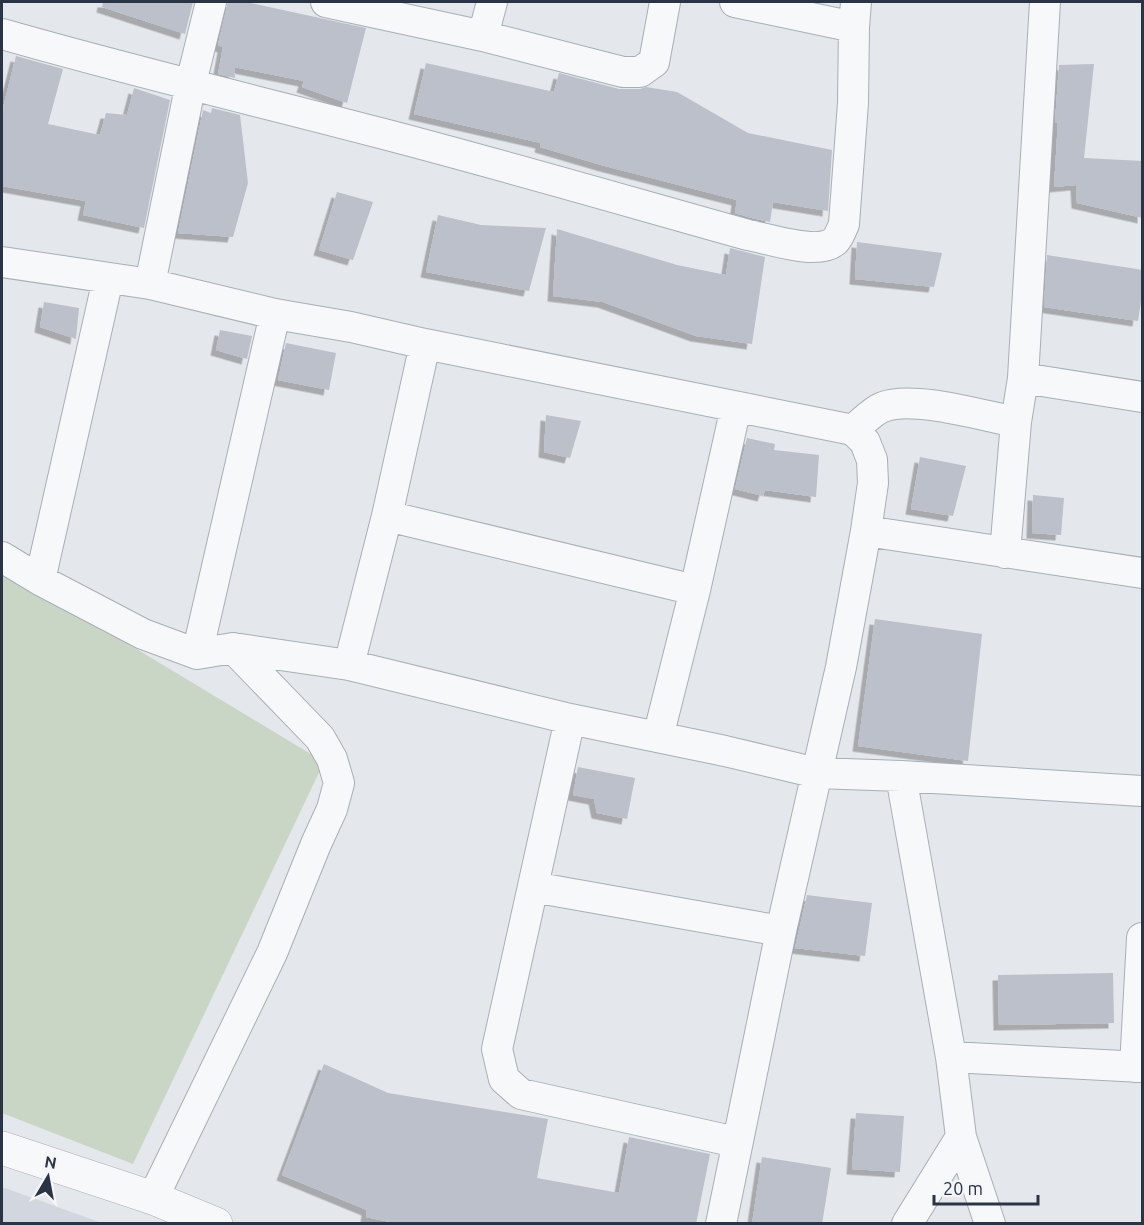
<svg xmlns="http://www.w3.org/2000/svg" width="1144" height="1225" font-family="Ubuntu,sans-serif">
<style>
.built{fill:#d2d6de}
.green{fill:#c9d6c5}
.building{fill:#bbc0ca;filter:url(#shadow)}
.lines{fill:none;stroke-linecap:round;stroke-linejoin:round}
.minor-casing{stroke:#a9aeb7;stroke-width:32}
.tertiary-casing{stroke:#a9aeb7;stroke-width:34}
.minor{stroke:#f7f8fa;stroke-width:30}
.tertiary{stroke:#f7f8fa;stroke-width:33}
</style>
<defs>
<filter id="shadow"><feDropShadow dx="-5.5" dy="5.5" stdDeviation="0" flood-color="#0004"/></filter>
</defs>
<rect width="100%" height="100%" fill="#e4e7ec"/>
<path class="built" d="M 2,1187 L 102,1223 L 2,1223 Z"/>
<path class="green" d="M 2,568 L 324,762 L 133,1164 L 2,1113 Z"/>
<path class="building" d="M 103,2 L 193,2 L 185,34 L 102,7 Z
M 228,2 L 246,2 L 366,28 L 347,103 L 302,87 L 304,81 L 234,67 L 235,78 L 218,74 L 223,47 L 218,45 Z
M 16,56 L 63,69 L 48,124 L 100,135 L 106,113 L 127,115 L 134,88 L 170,100 L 144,228 L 83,215 L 86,201 L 2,186 L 2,112 Z
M 426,63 L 554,92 L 559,73 L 619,89 L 640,89 L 646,87 L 677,92 L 748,133 L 832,150 L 828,211 L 773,202 L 770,222 L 752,218 L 735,213 L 737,200 L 605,166 L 540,147 L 541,143 L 414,114 Z
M 1094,64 L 1084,158 L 1143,161 L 1143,218 L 1077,203 L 1076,185 L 1054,187 L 1058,122 L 1055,123 L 1059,65 Z
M 212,108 L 240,115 L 248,183 L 233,237 L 178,233 L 203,110 L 211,113 Z
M 337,192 L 373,202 L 353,260 L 319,250 Z
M 438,215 L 481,225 L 546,228 L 529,291 L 426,272 Z
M 557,229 L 677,265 L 726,275 L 730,248 L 765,257 L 752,344 L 696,336 L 603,302 L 553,296 Z
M 857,242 L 942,253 L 934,287 L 855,279 Z
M 1047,255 L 1143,270 L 1143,289 L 1138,321 L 1044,307 Z
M 44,302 L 79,308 L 76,339 L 40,327 Z
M 220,330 L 252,336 L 247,359 L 216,350 Z
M 286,343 L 336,353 L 329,390 L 278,380 Z
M 546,415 L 581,421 L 570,458 L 544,452 Z
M 747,438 L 775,444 L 774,450 L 819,455 L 816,497 L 765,490 L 763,496 L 735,489 Z
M 920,457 L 966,466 L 953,516 L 911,509 Z
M 1033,495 L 1064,498 L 1061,535 L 1032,533 Z
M 875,619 L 982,634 L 968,761 L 858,746 Z
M 578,767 L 635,778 L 627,819 L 597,813 L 594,799 L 573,795 Z
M 807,895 L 872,903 L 865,956 L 795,948 Z
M 1113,973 L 1114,1023 L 999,1025 L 998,975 Z
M 324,1064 L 388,1093 L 548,1119 L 537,1178 L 619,1193 L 629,1137 L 710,1154 L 696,1224 L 400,1224 L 366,1217 L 367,1210 L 282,1175 Z
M 856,1113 L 904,1116 L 900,1172 L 852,1169 Z
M 762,1157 L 831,1168 L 822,1224 L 752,1224 Z"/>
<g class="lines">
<g class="minor-casing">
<path id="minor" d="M 326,2 L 483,36 L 623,72 L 640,72 L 654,62 L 665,2
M 735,2 L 854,27
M 2,34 C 127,70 254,100 380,133 C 503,165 626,201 748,235 C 770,239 818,256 835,241 C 839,237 842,229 844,224 L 853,103 L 854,27 L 856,2
M 483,36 L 492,2
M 2,262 L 150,284 L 275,314 L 351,327 L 425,344 L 853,430 L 865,442 L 872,460 L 873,483 L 866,531 L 841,667 L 781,931 L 721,1224
M 150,284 L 191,83 L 211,2
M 1023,378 L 1142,397
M 853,430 C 862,423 872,411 883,407 C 913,395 983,416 1016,422
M 387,516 L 695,590
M 866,531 L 1142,573
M 1005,553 L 1016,422 L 1023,378 L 1045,2
M 2,557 L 40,580 L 143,634 L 197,654 L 233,648 L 349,665 L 570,719 L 725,751 L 817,773 L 901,776 L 1142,791
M 40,580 L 108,279
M 197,654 L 275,314
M 349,665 L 387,516 L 425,344
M 570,719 L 497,1049 L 504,1079 L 521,1094 L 736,1142
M 658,737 L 695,590 L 736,407
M 901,776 L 951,1057 L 961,1137 L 990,1224
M 533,887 L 781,931
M 951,1057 L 1142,1067
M 1135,1067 L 1142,938
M 153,1198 L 272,953 L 316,844 L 332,809 L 339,783 L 332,759 L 320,738 L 233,648
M 907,1224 L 961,1137"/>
</g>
<g class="tertiary-casing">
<path id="tertiary" d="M 2,1148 L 153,1198 L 216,1224"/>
</g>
<use href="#minor" class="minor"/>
<use href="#tertiary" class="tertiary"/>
</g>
<rect width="1144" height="1225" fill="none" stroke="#2b3445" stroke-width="6"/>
<g transform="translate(48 1177) rotate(10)" stroke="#f4f6f9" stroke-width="4.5" paint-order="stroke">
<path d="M0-4.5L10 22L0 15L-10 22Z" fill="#2b3445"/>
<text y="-9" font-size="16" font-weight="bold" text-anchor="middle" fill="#2b3445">N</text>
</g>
<path d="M934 1195v9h104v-9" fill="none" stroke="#2b3445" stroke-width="3"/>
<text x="943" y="1195" font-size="18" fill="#2b3445" stroke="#f4f6f9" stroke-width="4.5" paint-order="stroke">20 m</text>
</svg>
